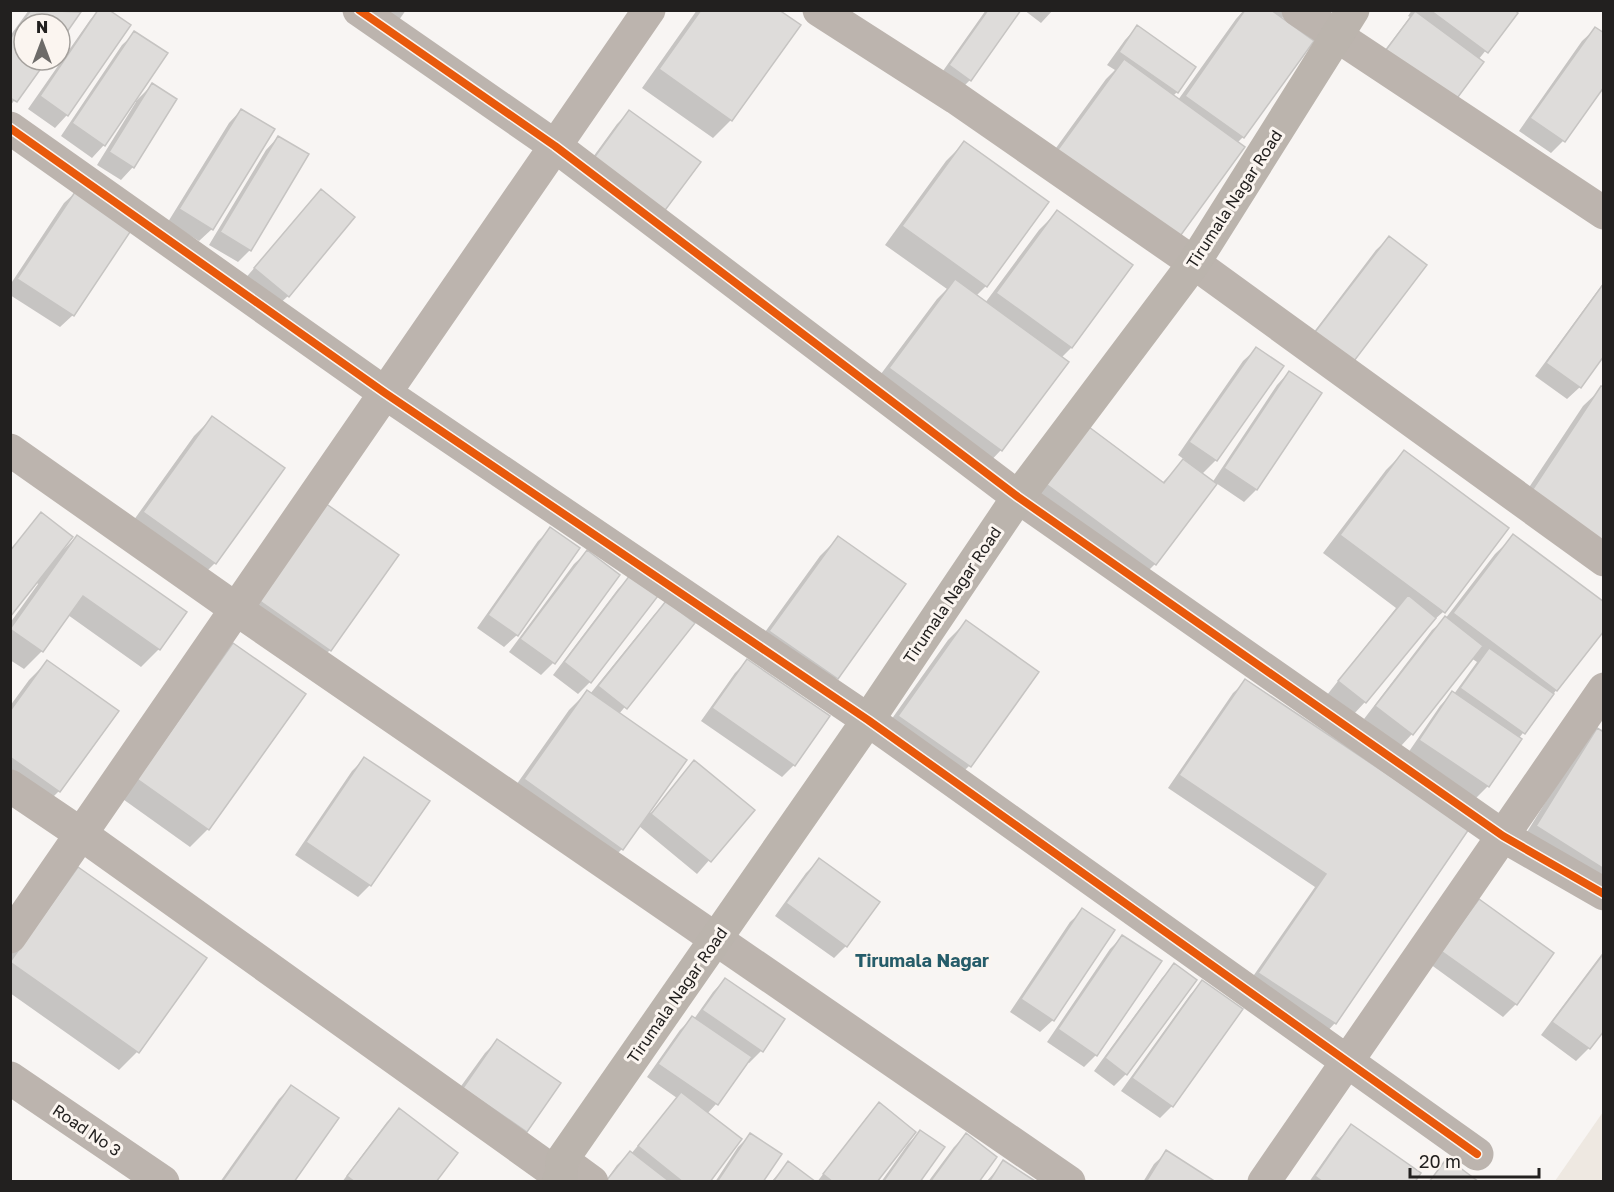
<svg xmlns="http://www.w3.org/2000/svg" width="1614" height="1192" font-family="'Golos Text',sans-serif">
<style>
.built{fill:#eee8e1}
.shadow{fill:#0003}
.building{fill:#dedcda;stroke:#c6c4c2;stroke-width:1.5}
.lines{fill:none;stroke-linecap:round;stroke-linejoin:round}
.street{stroke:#bcb4ae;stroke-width:33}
.secondary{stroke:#bbb4ad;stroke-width:33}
.cycleway-casing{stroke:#fbf5f0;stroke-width:11}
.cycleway{stroke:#e8590c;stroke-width:8}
.labels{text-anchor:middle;stroke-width:6;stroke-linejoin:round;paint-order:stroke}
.street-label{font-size:16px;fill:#22201f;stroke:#fbf5f0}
.neighbourhood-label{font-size:18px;font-weight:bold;fill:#265c69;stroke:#fbf5f0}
</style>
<rect width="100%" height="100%" fill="#f8f5f3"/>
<path class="built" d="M 1603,1112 L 1603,1181 L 1555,1181 Z"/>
<path class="shadow" d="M 29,10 L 77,10 L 79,12 L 60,39 L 60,24 L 24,24 L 24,60 L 45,60 L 10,106 L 10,36 Z
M 99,10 L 67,115 L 55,128 L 28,109 L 90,20 Z
M 365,10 L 406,10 L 399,20 Z
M 697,10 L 777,10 L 731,120 L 713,138 L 642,88 Z
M 986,10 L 1019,10 L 970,80 L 958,92 L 938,78 Z
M 1024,10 L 1053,10 L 1041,23 Z
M 1244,10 L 1327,10 L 1307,34 L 1282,17 L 1281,19 L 1243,137 L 1237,143 L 1040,170 L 1106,79 L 1115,70 L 1107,65 L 1125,40 L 1137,27 L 1177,92 L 1173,96 L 1178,100 L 1236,19 Z
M 1412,10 L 1514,10 L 1516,13 L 1478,60 L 1375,63 L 1410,17 L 1408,16 Z
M 1595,29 L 1604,85 L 1563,141 L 1551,153 L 1519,131 L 1582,41 Z
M 135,33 L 135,100 L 136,101 L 152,85 L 133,167 L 121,180 L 97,165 L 136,102 L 134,101 L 104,145 L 92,158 L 61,136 L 122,45 Z
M 241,110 L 212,229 L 199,241 L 168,222 L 229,123 Z
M 629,112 L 650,224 L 580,175 L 617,124 Z
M 278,137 L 250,250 L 238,262 L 209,245 L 266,150 Z
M 964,143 L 1047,203 L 986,286 L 976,296 L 985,303 L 1039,230 L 1057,212 L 1131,266 L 1071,348 L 1061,358 L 1067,362 L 1001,450 L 983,469 L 872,386 L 937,299 L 947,289 L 885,245 L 946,161 Z
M 77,191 L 73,315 L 60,327 L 10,295 L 10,285 L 64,203 Z
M 321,191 L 288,296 L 275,308 L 243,281 Z
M 1389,238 L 1425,265 L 1301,349 L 1376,250 Z
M 1604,282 L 1604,353 L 1580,387 L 1567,399 L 1535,376 Z
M 1256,349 L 1281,367 L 1216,460 L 1201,475 L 1212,483 L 1277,385 L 1289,372 L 1320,393 L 1256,490 L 1244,502 L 1216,483 L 1155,564 L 1137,582 L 1029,503 L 1071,447 L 1162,483 L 1185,460 L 1178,455 L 1243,361 Z
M 1602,388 L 1604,573 L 1512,513 L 1583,406 Z
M 212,418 L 215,563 L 197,581 L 126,531 L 194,436 Z
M 1404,452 L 1443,612 L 1424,629 L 1365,702 L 1353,715 L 1327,695 L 1396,608 L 1323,553 L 1386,470 Z
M 41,514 L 64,549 L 77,536 L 159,649 L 141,667 L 68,615 L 42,651 L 24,669 L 10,660 L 10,623 L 38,584 L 36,582 L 10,615 L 10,550 Z
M 308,523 L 330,650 L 312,668 L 240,618 Z
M 551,529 L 578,548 L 517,635 L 504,647 L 477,628 L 538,541 Z
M 1514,536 L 1604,629 L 1519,738 L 1520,739 L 1488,786 L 1475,799 L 1408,753 L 1440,706 L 1452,693 L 1454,694 L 1477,662 L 1471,658 L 1412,734 L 1400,747 L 1364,719 L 1432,630 L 1445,619 L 1495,554 Z
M 838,538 L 904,585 L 836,678 L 818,696 L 752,650 L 820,556 Z
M 587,552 L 553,663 L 541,675 L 509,652 L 574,564 Z
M 630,577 L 590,682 L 578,694 L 553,675 L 618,589 Z
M 666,603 L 693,624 L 619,714 L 649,812 L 651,813 L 694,762 L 753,810 L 697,874 L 639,826 L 622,849 L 604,867 L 507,798 L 569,710 L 587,692 L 590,694 L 654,615 Z
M 966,622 L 1037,672 L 969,766 L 951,784 L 881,734 L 948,640 Z
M 234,645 L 208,829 L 190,847 L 120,797 L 215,663 Z
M 747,661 L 794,765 L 782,777 L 701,721 L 735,673 Z
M 47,662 L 59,791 L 41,809 L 10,788 L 10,706 L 29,680 Z
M 1246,681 L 1467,830 L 1335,1023 L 1323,1036 L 1247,985 L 1315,887 L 1168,788 L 1233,693 Z
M 1598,730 L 1604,734 L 1604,876 L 1519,845 L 1579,748 Z
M 364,759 L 370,885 L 358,897 L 295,855 L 352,771 Z
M 819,860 L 846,946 L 834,958 L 775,916 L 806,873 Z
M 60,887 L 137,1052 L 119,1070 L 10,993 L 10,956 Z
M 1083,910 L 1053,1020 L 1040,1032 L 1010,1012 L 1070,922 Z
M 1466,913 L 1552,954 L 1516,1004 L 1503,1017 L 1430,964 Z
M 1122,937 L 1096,1055 L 1084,1067 L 1047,1042 L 1110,949 Z
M 1604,951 L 1604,1028 L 1589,1048 L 1576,1061 L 1541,1035 Z
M 1175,965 L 1126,1074 L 1114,1086 L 1094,1071 L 1162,978 Z
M 725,979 L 783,1020 L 761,1051 L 749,1063 L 747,1062 L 716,1104 L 707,1114 L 708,1182 L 605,1182 L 617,1165 L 630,1153 L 631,1154 L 677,1098 L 647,1077 L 680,1030 L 692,1018 L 694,1019 L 713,992 Z
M 1202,982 L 1172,1106 L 1160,1118 L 1121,1091 L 1190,995 Z
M 497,1041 L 559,1084 L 525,1131 L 513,1144 L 451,1100 L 485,1053 Z
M 291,1087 L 293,1182 L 220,1182 L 279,1099 Z
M 879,1104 L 875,1182 L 817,1182 L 867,1117 Z
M 399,1110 L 434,1182 L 342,1182 L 387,1122 Z
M 1351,1126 L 1413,1182 L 1309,1182 L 1339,1139 Z
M 920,1132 L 918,1182 L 881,1182 L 908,1144 Z
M 750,1135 L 761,1182 L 715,1182 L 738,1147 Z
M 966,1135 L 977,1182 L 928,1182 L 954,1147 Z
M 1167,1152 L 1213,1182 L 1143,1182 L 1154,1164 Z
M 1004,1162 L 1032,1182 L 986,1182 Z
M 788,1163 L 814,1182 L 771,1182 Z"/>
<path class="building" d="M 31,10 L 81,12 L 60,42 L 60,24 L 24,24 L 24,60 L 47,60 L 17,102 L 10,98 L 10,39 Z
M 98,10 L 109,10 L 131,25 L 68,116 L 40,96 Z
M 701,10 L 779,10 L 801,25 L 732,121 L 659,69 Z
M 988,10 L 1021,10 L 971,81 L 949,65 Z
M 1245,10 L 1271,10 L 1314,41 L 1244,138 L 1185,96 Z
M 1430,10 L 1515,10 L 1518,13 L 1488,53 Z
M 1415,11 L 1484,62 L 1455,101 L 1386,50 Z
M 1137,25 L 1196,67 L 1178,93 L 1119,52 Z
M 1595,27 L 1604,33 L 1604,87 L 1565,142 L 1530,118 Z
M 134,31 L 168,53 L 105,146 L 72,123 Z
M 1124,59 L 1245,147 L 1178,239 L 1057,151 Z
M 152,83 L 177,99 L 134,168 L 109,152 Z
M 241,109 L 275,129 L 213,230 L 179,209 Z
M 629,110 L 701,162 L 663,213 L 591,162 Z
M 278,136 L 309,154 L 251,251 L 220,232 Z
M 964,141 L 1049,202 L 987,287 L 902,226 Z
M 77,189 L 134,226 L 74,316 L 17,279 Z
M 321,189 L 355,217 L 289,297 L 254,268 Z
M 1057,210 L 1133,265 L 1072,348 L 996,293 Z
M 1389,236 L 1427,265 L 1351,365 L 1312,336 Z
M 955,279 L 1069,362 L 1002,451 L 889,368 Z
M 1604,283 L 1604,356 L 1581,388 L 1546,363 Z
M 1256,347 L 1284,366 L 1217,461 L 1189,442 Z
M 1289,371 L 1322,393 L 1257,490 L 1224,468 Z
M 1601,386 L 1604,387 L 1604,544 L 1529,495 Z
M 212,416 L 285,468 L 216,564 L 143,512 Z
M 1089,427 L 1164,483 L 1183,459 L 1217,484 L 1156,565 L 1046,484 Z
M 1404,450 L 1509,528 L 1445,613 L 1340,535 Z
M 325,503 L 399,555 L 331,651 L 257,599 Z
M 41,512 L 73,537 L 10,617 L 10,551 Z
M 550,527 L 580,548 L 518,636 L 488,615 Z
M 1513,534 L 1604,602 L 1604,631 L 1557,691 L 1453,613 Z
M 77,535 L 187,612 L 160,650 L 83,596 L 43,652 L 10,629 Z
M 838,536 L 906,584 L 838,679 L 769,631 Z
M 587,550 L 620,575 L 555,664 L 520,639 Z
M 630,575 L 658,596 L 591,683 L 564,662 Z
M 1408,595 L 1436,618 L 1366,703 L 1338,681 Z
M 666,601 L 695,623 L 627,709 L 598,686 Z
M 1445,616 L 1483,646 L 1413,735 L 1375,706 Z
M 966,620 L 1039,672 L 971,767 L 898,716 Z
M 233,643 L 306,694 L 209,830 L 137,779 Z
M 1489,648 L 1554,694 L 1525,734 L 1460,688 Z
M 747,659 L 830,716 L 795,766 L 712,708 Z
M 47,660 L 119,711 L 60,792 L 10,757 L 10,711 Z
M 1245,679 L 1469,829 L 1336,1024 L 1258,973 L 1326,874 L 1179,775 Z
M 587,690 L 687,760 L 623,850 L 524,779 Z
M 1452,691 L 1522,739 L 1489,787 L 1419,740 Z
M 1597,728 L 1604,732 L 1604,869 L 1536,826 Z
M 364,757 L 430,801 L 371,886 L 306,842 Z
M 694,760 L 755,810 L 711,862 L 651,814 Z
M 819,858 L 880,902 L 847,947 L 786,903 Z
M 78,867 L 207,958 L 139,1053 L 10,962 Z
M 1479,899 L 1554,953 L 1517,1005 L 1441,951 Z
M 1082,908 L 1115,930 L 1054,1021 L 1021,999 Z
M 1122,935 L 1162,961 L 1097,1056 L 1058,1029 Z
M 1604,953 L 1604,1031 L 1590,1049 L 1552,1022 Z
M 1174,963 L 1197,980 L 1127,1075 L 1105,1058 Z
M 725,978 L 785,1019 L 763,1052 L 702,1010 Z
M 1202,980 L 1243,1009 L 1173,1107 L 1132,1078 Z
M 692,1016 L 752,1057 L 718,1105 L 658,1064 Z
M 497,1039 L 561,1083 L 527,1132 L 463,1088 Z
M 291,1085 L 339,1118 L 294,1182 L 222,1182 Z
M 681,1092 L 742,1139 L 710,1182 L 683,1182 L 638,1146 Z
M 879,1102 L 916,1132 L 877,1182 L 833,1182 L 823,1174 Z
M 399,1108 L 458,1153 L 436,1182 L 355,1182 L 347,1176 Z
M 1351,1124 L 1421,1173 L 1415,1182 L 1323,1182 L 1315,1176 Z
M 920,1130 L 945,1147 L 920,1182 L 883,1182 Z
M 750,1133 L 782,1154 L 763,1182 L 717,1182 Z
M 966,1133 L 997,1157 L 979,1182 L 930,1182 Z
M 1166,1150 L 1216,1182 L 1146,1182 Z
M 630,1151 L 670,1182 L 606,1181 Z
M 1447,1158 L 1479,1182 L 1429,1182 Z
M 1003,1160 L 1035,1181 L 1035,1182 L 989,1182 Z
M 788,1161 L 816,1182 L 773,1182 Z"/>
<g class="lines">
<path class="street" d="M 359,10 L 555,146 L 1018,497 L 1503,836 L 1604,894
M 819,10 L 956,98 L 1194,263 L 1604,560
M 1298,10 L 1604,213
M 10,128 L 385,393 L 868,720 L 1477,1154
M 10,450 L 236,609 L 1069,1182
M 10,786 L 81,834 L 561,1177
M 10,937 L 649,10
M 10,1078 L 163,1182
M 562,1160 L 592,1182
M 1264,1182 L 1604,689"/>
<path class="secondary" d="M 558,1182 L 561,1177 L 562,1160 L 868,720 L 1018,497 L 1194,263 L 1353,10"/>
<g class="cycleway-casing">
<path id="cycleway" d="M 359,10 L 555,146 L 1018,497 L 1503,836 L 1604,894
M 10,128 L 385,393 L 868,720 L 1477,1154"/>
</g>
<use href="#cycleway" class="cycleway"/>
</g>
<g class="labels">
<g class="street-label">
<text transform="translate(1234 199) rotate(-57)" y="6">Tirumala Nagar Road</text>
<text transform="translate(952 595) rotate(-56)" y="6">Tirumala Nagar Road</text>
<text transform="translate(677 995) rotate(-55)" y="6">Tirumala Nagar Road</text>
<text transform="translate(87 1130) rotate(34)" y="6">Road No 3</text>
</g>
<g class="neighbourhood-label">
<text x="922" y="967">Tirumala Nagar</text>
</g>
</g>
<rect width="1614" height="1192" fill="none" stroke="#22201f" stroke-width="24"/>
<g transform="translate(42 42)"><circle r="28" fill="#fbf5f0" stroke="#a4a09c" stroke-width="1.5"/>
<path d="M0-4.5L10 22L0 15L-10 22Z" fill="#6d6b69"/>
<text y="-9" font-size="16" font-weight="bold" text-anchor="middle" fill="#22201f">N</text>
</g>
<path d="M1410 1168v9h129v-9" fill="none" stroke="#22201f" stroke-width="3"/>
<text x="1419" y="1168" font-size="18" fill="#22201f" stroke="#fbf5f0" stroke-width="4.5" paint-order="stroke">20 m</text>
</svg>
